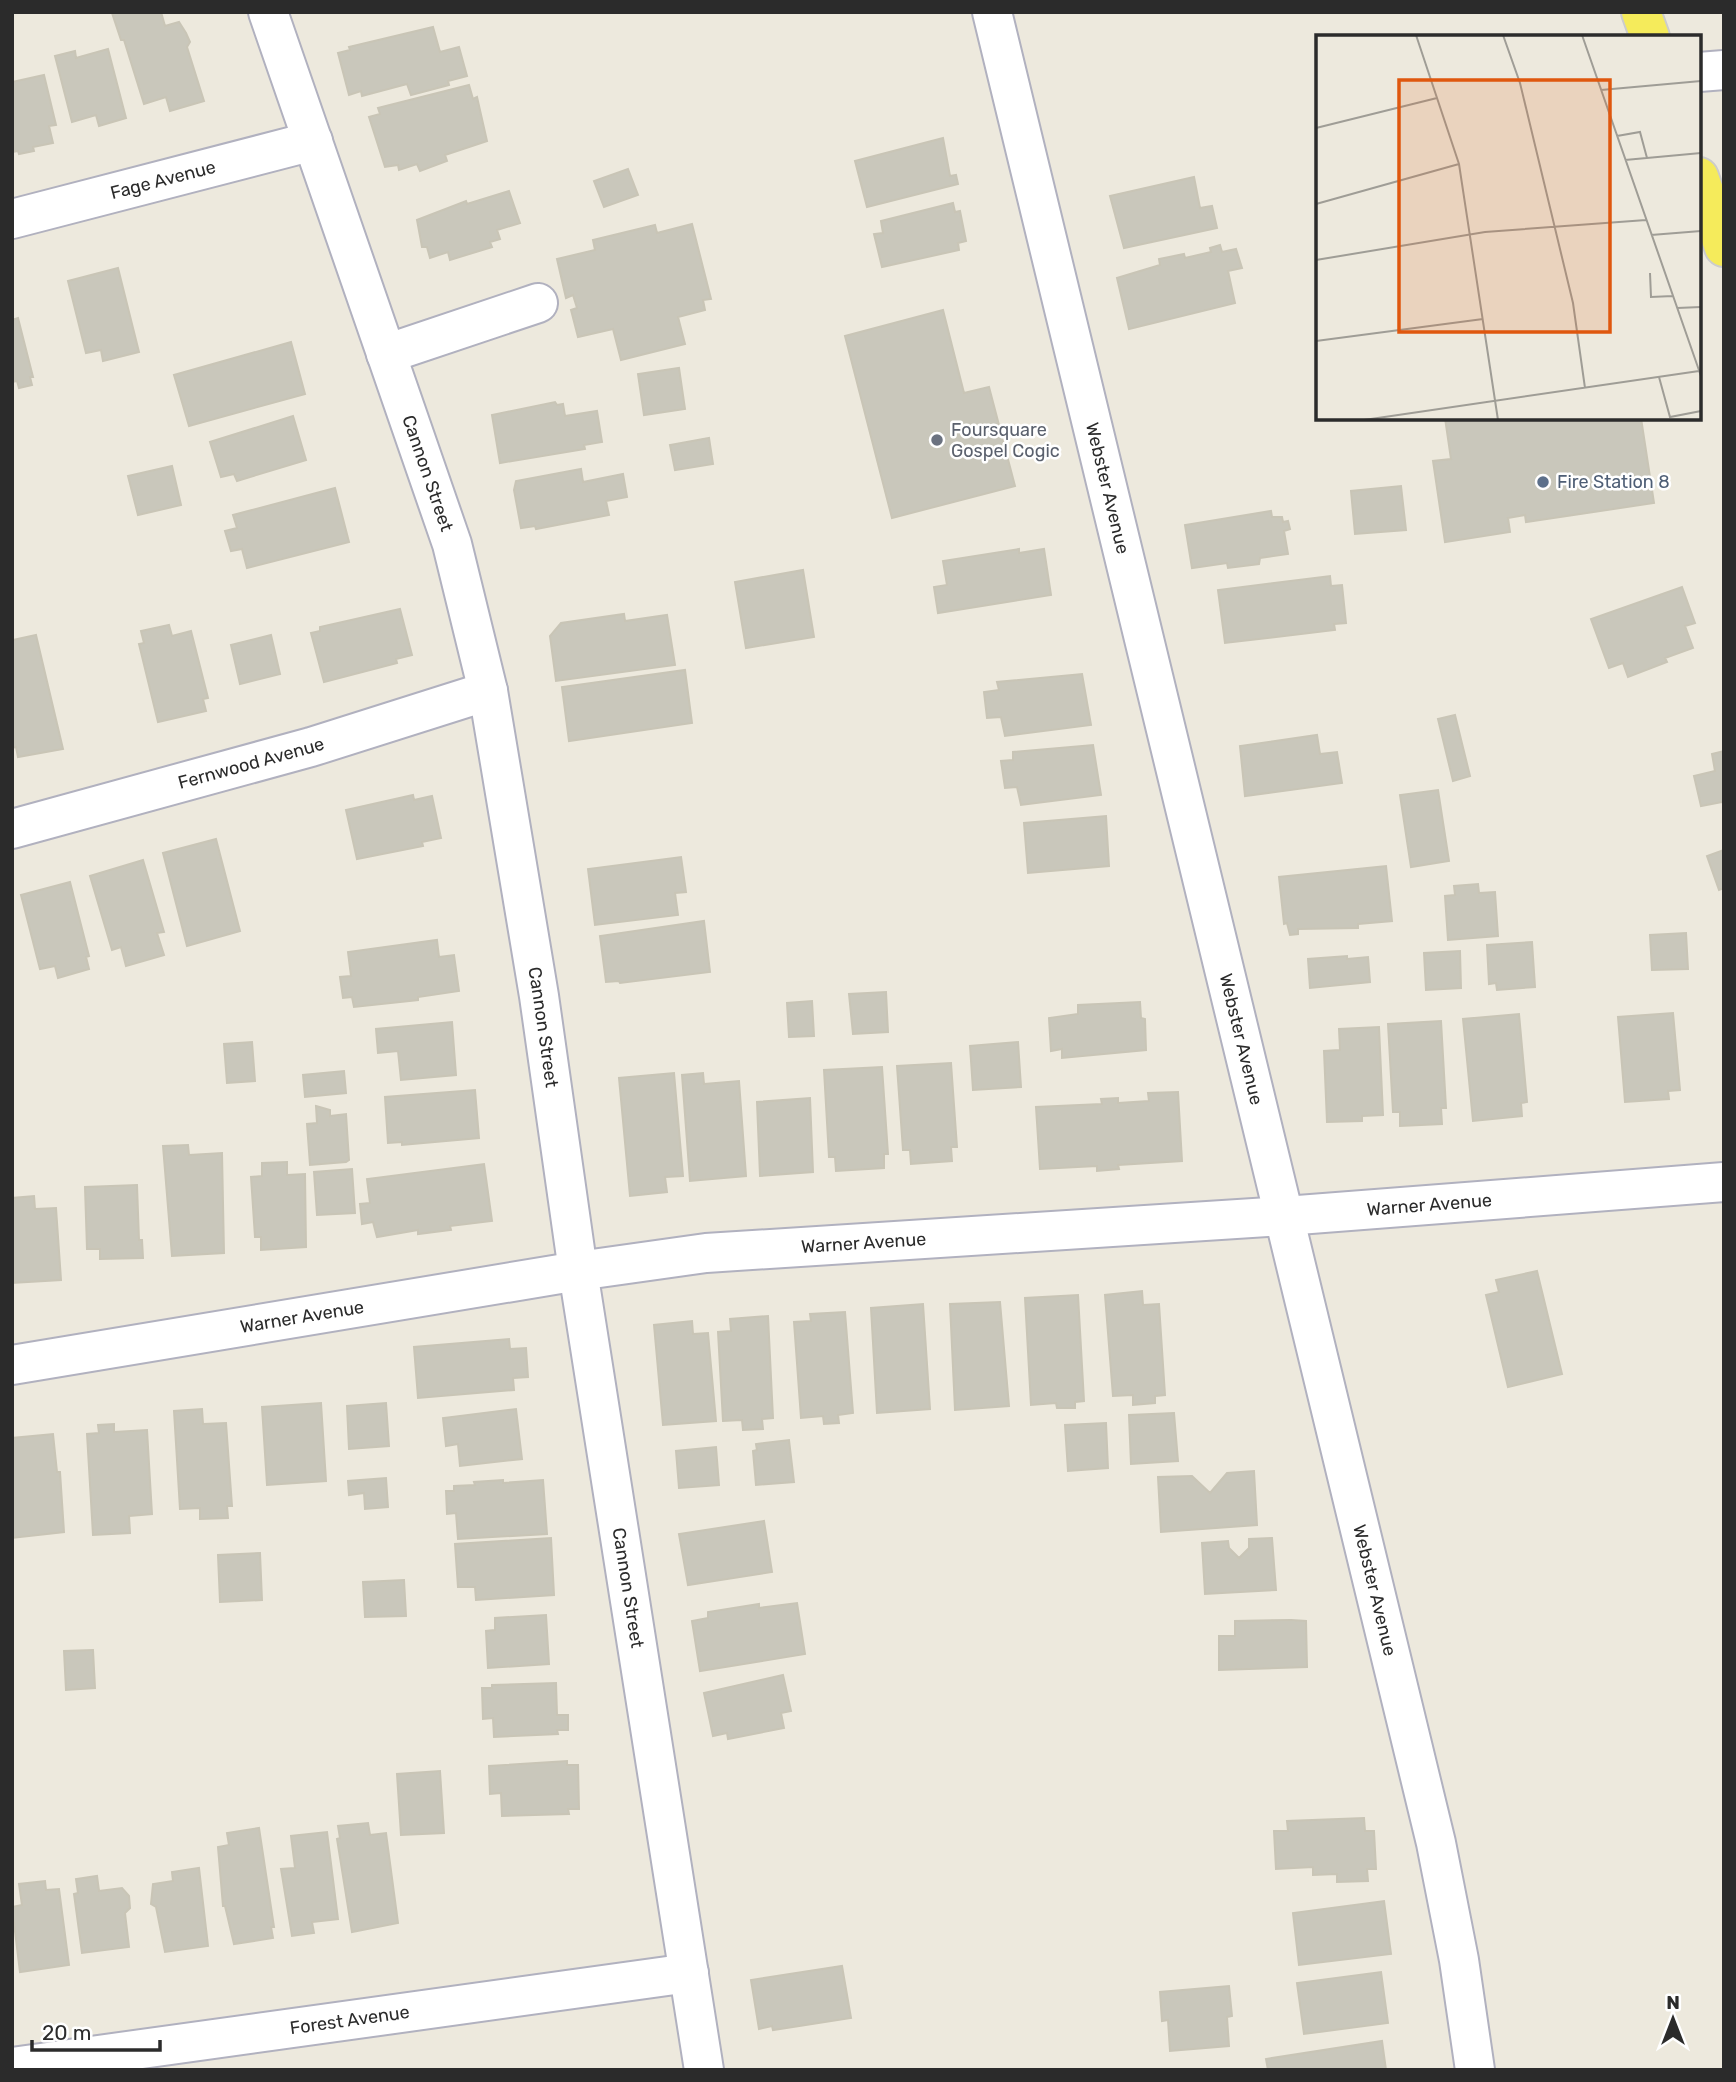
<svg xmlns="http://www.w3.org/2000/svg" width="1736" height="2082" font-family="Rubik,sans-serif">
<style>
.building{fill:#c9c7bb;stroke:#c9c5b6;stroke-width:2}
.lines{fill:none;stroke-linecap:round;stroke-linejoin:round}
.minor-casing{stroke:#b1b1bf;stroke-width:42}
.major-casing{stroke:#ccc;stroke-width:42}
.minor{stroke:#fff;stroke-width:38}
.major{stroke:#f5eb5b;stroke-width:38}
.worship-dot{fill:#6b7280;stroke:#fff;stroke-width:2.5}
.service-dot{fill:#5c6f8a;stroke:#fff;stroke-width:2.5}
.labels{text-anchor:middle;stroke-width:5;stroke-linejoin:round;paint-order:stroke}
.street-label{font-size:18px;fill:#2b2b2b;stroke:#fff}
.worship-label{font-size:18px;fill:#5b616d;stroke:#fff;text-anchor:start}
.service-label{font-size:18px;fill:#4e5e75;stroke:#fff;text-anchor:start}
.inset-road{fill:none;stroke:#9f9d96;stroke-width:2}
.view{fill:#df570e;fill-opacity:0.15;stroke:#df570e;stroke-width:3.5}
.inset-edge{fill:none;stroke:#2b2b2b;stroke-width:3.5}
</style>
<rect width="100%" height="100%" fill="#ede9dd"/>
<path class="building" d="M 161,12 L 165,26 L 179,22 L 186,33 L 190,42 L 187,47 L 204,101 L 170,111 L 166,97 L 144,104 L 124,40 L 121,40 L 112,13 Z
M 433,27 L 440,52 L 459,47 L 467,76 L 448,81 L 449,85 L 411,95 L 407,84 L 362,96 L 361,91 L 349,95 L 338,53 L 350,50 L 349,47 Z
M 108,49 L 126,118 L 99,126 L 96,115 L 72,122 L 55,56 L 75,51 L 76,58 Z
M 44,75 L 56,125 L 49,126 L 53,143 L 33,147 L 34,151 L 19,154 L 18,151 L 12,152 L 12,82 Z
M 469,85 L 473,99 L 477,97 L 487,141 L 445,155 L 447,161 L 420,171 L 417,164 L 399,170 L 398,165 L 385,167 L 369,117 L 380,114 L 378,108 Z
M 943,138 L 950,176 L 956,175 L 958,184 L 867,207 L 855,161 Z
M 628,169 L 638,195 L 604,207 L 594,181 Z
M 1194,177 L 1200,208 L 1212,206 L 1217,228 L 1124,248 L 1110,196 Z
M 509,191 L 520,223 L 497,230 L 500,239 L 490,242 L 492,247 L 450,260 L 448,252 L 430,258 L 427,247 L 422,247 L 417,220 L 466,201 L 467,204 Z
M 953,203 L 955,212 L 960,211 L 966,241 L 958,243 L 959,250 L 882,267 L 874,234 L 883,233 L 881,221 Z
M 692,224 L 711,299 L 703,300 L 705,310 L 678,317 L 685,344 L 621,360 L 613,329 L 578,337 L 571,310 L 577,308 L 573,295 L 566,298 L 557,259 L 595,250 L 593,240 L 655,225 L 657,233 Z
M 1220,245 L 1222,252 L 1236,249 L 1242,268 L 1228,271 L 1235,303 L 1129,329 L 1117,278 L 1160,265 L 1159,259 L 1184,254 L 1185,258 L 1211,252 L 1210,248 Z
M 118,268 L 139,352 L 103,361 L 101,350 L 86,353 L 68,281 Z
M 943,310 L 964,393 L 989,387 L 1015,486 L 892,518 L 845,336 Z
M 18,318 L 33,377 L 30,377 L 32,385 L 19,388 L 17,381 L 12,382 L 12,320 Z
M 291,342 L 305,394 L 189,426 L 174,375 Z
M 679,368 L 685,409 L 644,415 L 638,374 Z
M 555,402 L 557,405 L 563,404 L 565,416 L 597,411 L 602,442 L 584,445 L 585,449 L 500,463 L 492,415 Z
M 293,416 L 306,460 L 237,481 L 234,474 L 221,477 L 210,442 Z
M 1445,418 L 1641,418 L 1654,503 L 1526,522 L 1525,515 L 1508,518 L 1510,532 L 1445,542 L 1433,461 L 1451,459 Z
M 709,438 L 713,464 L 675,470 L 670,445 Z
M 172,466 L 181,505 L 138,515 L 128,476 Z
M 581,469 L 583,482 L 623,474 L 627,497 L 606,501 L 609,515 L 536,529 L 535,526 L 521,528 L 514,490 L 516,481 Z
M 1401,486 L 1406,530 L 1355,534 L 1351,491 Z
M 335,488 L 349,542 L 247,568 L 242,549 L 231,551 L 225,531 L 237,528 L 233,515 Z
M 1271,511 L 1272,517 L 1282,517 L 1283,522 L 1288,521 L 1290,529 L 1284,531 L 1288,554 L 1260,558 L 1259,564 L 1228,568 L 1227,563 L 1192,568 L 1185,525 Z
M 1019,549 L 1019,553 L 1044,549 L 1051,595 L 938,613 L 934,587 L 947,585 L 943,561 Z
M 803,570 L 814,637 L 746,648 L 735,582 Z
M 1330,576 L 1331,586 L 1342,585 L 1346,623 L 1334,624 L 1335,630 L 1225,643 L 1218,590 Z
M 1682,587 L 1695,623 L 1685,626 L 1693,648 L 1665,658 L 1667,662 L 1628,677 L 1623,663 L 1609,668 L 1591,619 Z
M 400,609 L 412,655 L 396,659 L 397,663 L 324,682 L 311,633 L 320,631 L 320,627 Z
M 624,614 L 625,621 L 667,615 L 675,665 L 556,681 L 550,636 L 561,623 Z
M 169,625 L 172,636 L 191,631 L 208,698 L 203,699 L 206,711 L 158,722 L 139,644 L 144,643 L 141,631 Z
M 36,635 L 63,749 L 18,757 L 16,747 L 12,748 L 12,637 L 13,640 Z
M 271,635 L 280,674 L 240,684 L 231,645 Z
M 685,670 L 692,723 L 569,741 L 562,687 Z
M 1082,674 L 1091,725 L 1005,736 L 1001,717 L 987,718 L 984,692 L 999,690 L 997,682 Z
M 1455,715 L 1470,776 L 1453,781 L 1438,719 Z
M 1317,735 L 1320,754 L 1337,752 L 1342,783 L 1245,796 L 1240,746 Z
M 1093,745 L 1101,795 L 1021,805 L 1017,787 L 1005,788 L 1001,761 L 1013,760 L 1013,752 Z
M 1724,751 L 1724,804 L 1722,802 L 1701,806 L 1694,776 L 1715,771 L 1712,754 Z
M 1438,790 L 1449,861 L 1411,867 L 1400,795 Z
M 413,795 L 414,800 L 432,796 L 441,838 L 422,842 L 423,846 L 357,859 L 346,810 Z
M 1106,816 L 1109,866 L 1028,873 L 1024,823 Z
M 216,839 L 240,931 L 187,946 L 163,853 Z
M 1724,850 L 1724,888 L 1719,890 L 1707,856 Z
M 681,857 L 686,892 L 675,893 L 678,915 L 595,925 L 588,869 Z
M 143,860 L 164,932 L 157,933 L 164,955 L 126,966 L 121,947 L 112,950 L 90,876 Z
M 1386,866 L 1392,921 L 1358,924 L 1358,928 L 1298,929 L 1298,934 L 1290,935 L 1287,923 L 1284,924 L 1279,877 Z
M 70,882 L 89,956 L 86,957 L 89,969 L 58,978 L 55,966 L 40,969 L 21,895 Z
M 1478,884 L 1479,893 L 1495,892 L 1498,936 L 1448,940 L 1445,896 L 1455,895 L 1454,886 Z
M 704,921 L 710,972 L 620,983 L 619,981 L 606,982 L 600,936 Z
M 1686,933 L 1688,969 L 1652,970 L 1650,935 Z
M 437,940 L 439,957 L 454,955 L 459,991 L 418,997 L 418,1000 L 354,1007 L 352,997 L 343,998 L 340,977 L 351,976 L 348,952 Z
M 1532,942 L 1535,987 L 1497,990 L 1496,983 L 1489,984 L 1487,945 Z
M 1460,951 L 1461,988 L 1426,990 L 1424,953 Z
M 1347,956 L 1347,959 L 1368,957 L 1370,982 L 1310,988 L 1308,959 Z
M 886,992 L 888,1032 L 853,1034 L 849,994 Z
M 812,1001 L 814,1036 L 789,1037 L 787,1003 Z
M 1140,1002 L 1141,1018 L 1145,1019 L 1146,1050 L 1062,1058 L 1062,1049 L 1051,1051 L 1049,1018 L 1078,1014 L 1078,1005 Z
M 1673,1013 L 1680,1090 L 1668,1091 L 1669,1099 L 1625,1102 L 1618,1017 Z
M 1519,1014 L 1527,1102 L 1521,1103 L 1522,1116 L 1473,1121 L 1463,1019 Z
M 1441,1021 L 1446,1108 L 1441,1108 L 1442,1124 L 1400,1126 L 1400,1112 L 1393,1112 L 1388,1024 Z
M 452,1022 L 456,1075 L 401,1080 L 398,1051 L 378,1053 L 376,1029 Z
M 1379,1027 L 1383,1115 L 1362,1116 L 1362,1121 L 1327,1122 L 1324,1051 L 1340,1050 L 1339,1029 Z
M 252,1042 L 255,1081 L 227,1083 L 224,1044 Z
M 1018,1042 L 1021,1087 L 973,1090 L 970,1046 Z
M 951,1063 L 957,1147 L 951,1147 L 952,1161 L 911,1164 L 910,1150 L 903,1150 L 897,1066 Z
M 882,1067 L 888,1154 L 884,1154 L 884,1168 L 836,1171 L 835,1157 L 829,1157 L 824,1070 Z
M 344,1071 L 346,1093 L 305,1097 L 303,1075 Z
M 674,1073 L 683,1176 L 665,1177 L 667,1192 L 630,1196 L 619,1078 Z
M 703,1073 L 704,1084 L 739,1081 L 746,1176 L 690,1181 L 682,1075 Z
M 475,1090 L 479,1138 L 402,1145 L 402,1142 L 388,1143 L 385,1097 Z
M 1178,1092 L 1182,1161 L 1118,1165 L 1119,1169 L 1097,1171 L 1097,1166 L 1040,1169 L 1036,1107 L 1102,1104 L 1101,1099 L 1118,1098 L 1118,1103 L 1149,1101 L 1148,1093 Z
M 810,1098 L 813,1172 L 760,1176 L 757,1102 Z
M 316,1106 L 330,1110 L 330,1116 L 346,1114 L 349,1160 L 346,1162 L 310,1165 L 307,1124 L 317,1123 Z
M 188,1145 L 189,1155 L 222,1153 L 224,1253 L 172,1256 L 163,1146 Z
M 287,1162 L 287,1175 L 305,1174 L 306,1247 L 261,1250 L 261,1237 L 255,1237 L 251,1177 L 262,1176 L 262,1163 Z
M 484,1164 L 492,1221 L 450,1226 L 451,1230 L 418,1234 L 418,1230 L 377,1237 L 373,1222 L 362,1224 L 360,1204 L 370,1203 L 367,1179 Z
M 352,1169 L 355,1213 L 317,1215 L 314,1172 Z
M 137,1185 L 139,1240 L 142,1240 L 143,1258 L 100,1259 L 100,1249 L 87,1249 L 85,1187 Z
M 34,1196 L 35,1209 L 56,1208 L 61,1280 L 12,1283 L 12,1198 Z
M 1537,1271 L 1562,1374 L 1508,1387 L 1486,1295 L 1499,1292 L 1496,1280 Z
M 1142,1291 L 1143,1305 L 1159,1304 L 1165,1395 L 1155,1396 L 1155,1403 L 1133,1405 L 1133,1395 L 1113,1396 L 1105,1295 Z
M 1078,1295 L 1084,1401 L 1075,1402 L 1075,1408 L 1057,1408 L 1056,1403 L 1031,1405 L 1025,1298 Z
M 1000,1302 L 1009,1406 L 955,1410 L 950,1304 Z
M 923,1304 L 930,1409 L 877,1413 L 871,1308 Z
M 845,1312 L 853,1413 L 838,1415 L 839,1423 L 824,1424 L 823,1416 L 801,1418 L 794,1322 L 811,1321 L 810,1314 Z
M 768,1316 L 773,1418 L 762,1419 L 763,1429 L 743,1430 L 742,1420 L 723,1421 L 718,1332 L 731,1331 L 730,1319 Z
M 692,1321 L 693,1334 L 708,1333 L 716,1421 L 663,1425 L 654,1325 Z
M 509,1339 L 510,1349 L 526,1348 L 528,1377 L 513,1378 L 514,1390 L 418,1398 L 414,1347 Z
M 321,1403 L 326,1481 L 267,1485 L 262,1407 Z
M 386,1403 L 389,1446 L 349,1449 L 347,1406 Z
M 202,1409 L 203,1424 L 226,1423 L 232,1506 L 227,1506 L 228,1518 L 200,1519 L 200,1508 L 180,1509 L 174,1411 Z
M 516,1409 L 522,1459 L 460,1466 L 458,1444 L 446,1446 L 443,1418 Z
M 1174,1413 L 1178,1461 L 1131,1464 L 1129,1415 Z
M 1106,1423 L 1108,1468 L 1068,1471 L 1065,1425 Z
M 114,1424 L 114,1432 L 147,1430 L 152,1514 L 129,1516 L 130,1533 L 93,1535 L 87,1434 L 99,1433 L 98,1425 Z
M 53,1434 L 57,1472 L 60,1472 L 64,1532 L 12,1538 L 12,1438 Z
M 789,1440 L 794,1482 L 756,1485 L 753,1451 L 757,1450 L 756,1444 Z
M 716,1447 L 719,1485 L 679,1488 L 676,1451 Z
M 1254,1471 L 1257,1525 L 1161,1532 L 1158,1477 L 1192,1476 L 1210,1493 L 1227,1473 Z
M 386,1478 L 388,1507 L 365,1509 L 364,1493 L 349,1495 L 348,1481 Z
M 503,1480 L 503,1483 L 543,1480 L 547,1534 L 458,1539 L 456,1513 L 447,1514 L 446,1491 L 454,1491 L 454,1486 L 475,1485 L 474,1482 Z
M 764,1521 L 772,1572 L 688,1585 L 679,1534 Z
M 551,1538 L 554,1595 L 476,1600 L 475,1587 L 458,1587 L 455,1544 Z
M 1272,1538 L 1276,1590 L 1205,1594 L 1202,1543 L 1228,1541 L 1229,1548 L 1239,1558 L 1249,1548 L 1249,1539 Z
M 260,1553 L 262,1600 L 220,1602 L 218,1555 Z
M 404,1580 L 406,1616 L 365,1617 L 363,1582 Z
M 797,1603 L 805,1654 L 700,1671 L 692,1621 L 708,1618 L 708,1612 L 759,1604 L 759,1608 Z
M 546,1615 L 549,1664 L 488,1668 L 486,1631 L 495,1630 L 495,1618 Z
M 1291,1620 L 1306,1621 L 1307,1667 L 1219,1670 L 1219,1636 L 1235,1636 L 1235,1621 Z
M 93,1650 L 95,1688 L 66,1690 L 64,1651 Z
M 783,1675 L 791,1711 L 781,1713 L 784,1728 L 728,1739 L 727,1733 L 713,1736 L 704,1693 Z
M 556,1683 L 557,1715 L 568,1715 L 568,1730 L 557,1730 L 558,1734 L 494,1737 L 493,1718 L 483,1719 L 482,1688 L 492,1688 L 492,1685 Z
M 567,1761 L 567,1765 L 578,1765 L 579,1809 L 568,1809 L 569,1814 L 502,1816 L 501,1793 L 490,1794 L 489,1766 Z
M 440,1771 L 444,1833 L 401,1835 L 397,1774 Z
M 1364,1818 L 1365,1831 L 1374,1831 L 1376,1869 L 1367,1869 L 1368,1881 L 1337,1882 L 1337,1874 L 1313,1875 L 1313,1867 L 1276,1869 L 1274,1831 L 1288,1831 L 1287,1821 Z
M 368,1823 L 370,1835 L 386,1833 L 398,1923 L 352,1932 L 337,1839 L 340,1838 L 338,1826 Z
M 259,1828 L 274,1927 L 271,1927 L 273,1938 L 234,1944 L 225,1906 L 223,1906 L 218,1847 L 229,1845 L 227,1833 Z
M 327,1832 L 338,1919 L 312,1922 L 314,1933 L 292,1936 L 281,1869 L 295,1868 L 291,1836 Z
M 199,1868 L 208,1946 L 165,1952 L 156,1907 L 151,1904 L 153,1884 L 173,1881 L 172,1872 Z
M 97,1876 L 99,1891 L 122,1888 L 129,1896 L 130,1908 L 125,1913 L 129,1947 L 82,1953 L 74,1894 L 78,1893 L 76,1879 Z
M 45,1881 L 46,1890 L 59,1889 L 69,1965 L 20,1972 L 12,1907 L 22,1905 L 19,1884 Z
M 1384,1901 L 1391,1954 L 1299,1965 L 1293,1913 Z
M 842,1966 L 851,2018 L 773,2030 L 772,2026 L 759,2029 L 751,1980 Z
M 1381,1972 L 1388,2023 L 1304,2034 L 1297,1983 Z
M 1229,1986 L 1232,2016 L 1227,2017 L 1229,2046 L 1170,2051 L 1168,2020 L 1162,2021 L 1160,1992 Z
M 1382,2041 L 1386,2070 L 1268,2070 L 1266,2059 Z"/>
<g class="lines">
<g class="minor-casing">
<g id="minor">
<path id="s1" d="M 268,12 L 452,544 L 488,691 L 539,996 L 578,1271 L 704,2070"/>
<path id="s2" d="M 992,12 L 1436,1843 L 1459,1960 L 1475,2070"/>
<path d="M 1699,72 L 1724,70"/>
<path id="s3" d="M 12,219 L 313,141"/>
<path d="M 386,354 L 538,303"/>
<path id="s4" d="M 12,829 L 311,747 L 488,691"/>
<path id="s5" d="M 12,1365 L 578,1271 L 706,1253 L 1285,1216 L 1724,1182"/>
<path id="s6" d="M 12,2067 L 689,1973"/>
</g>
</g>
<g class="major-casing">
<path id="major" d="M 1641,12 L 1650,37
M 1699,177 L 1724,247"/>
</g>
<use href="#minor" class="minor"/>
<use href="#major" class="major"/>
</g>
<circle class="worship-dot" cx="937" cy="440" r="7"/>
<circle class="service-dot" cx="1543" cy="482" r="7"/>
<g class="labels">
<g class="street-label">
<text dy="6" stroke="none"><textPath href="#s3" startOffset="156">Fage Avenue</textPath></text>
<text dy="6" stroke="none"><textPath href="#s1" startOffset="488">Cannon Street</textPath></text>
<text dy="6" stroke="none"><textPath href="#s2" startOffset="490">Webster Avenue</textPath></text>
<text dy="6" stroke="none"><textPath href="#s4" startOffset="248">Fernwood Avenue</textPath></text>
<text dy="6" stroke="none"><textPath href="#s1" startOffset="1055">Cannon Street</textPath></text>
<text dy="6" stroke="none"><textPath href="#s2" startOffset="1057">Webster Avenue</textPath></text>
<text dy="6" stroke="none"><textPath href="#s5" startOffset="1428">Warner Avenue</textPath></text>
<text dy="6" stroke="none"><textPath href="#s5" startOffset="861">Warner Avenue</textPath></text>
<text dy="6" stroke="none"><textPath href="#s5" startOffset="294">Warner Avenue</textPath></text>
<text dy="6" stroke="none"><textPath href="#s1" startOffset="1622">Cannon Street</textPath></text>
<text dy="6" stroke="none"><textPath href="#s2" startOffset="1624">Webster Avenue</textPath></text>
<text dy="6" stroke="none"><textPath href="#s6" startOffset="341">Forest Avenue</textPath></text>
</g>
<g class="worship-label">
<text x="951" y="436">Foursquare<tspan x="951" dy="21">Gospel Cogic</tspan></text>
</g>
<g class="service-label">
<text x="1557" y="488">Fire Station 8</text>
</g>
</g>
<g transform="translate(1316 35)">
<rect width="385" height="385" fill="#ede9dd"/>
<path class="inset-road" d="M 100,0 L 143,129 L 182,385M 187,0 L 204,48 L 257,268 L 269,353M 266,0 L 385,341M 285,55 L 385,46M 0,93 L 121,63M 301,101 L 324,97 L 331,123M 309,125 L 385,118M 0,169 L 143,129M 335,200 L 385,196M 0,225 L 169,197 L 330,185M 334,238 L 335,262 L 357,261M 361,273 L 385,272M 0,306 L 167,284M 343,342 L 354,382 L 385,376M 48,385 L 383,336"/>
<path class="view" d="M 83,45 L 294,45 L 294,297 L 83,297 Z"/>
<rect width="385" height="385" class="inset-edge"/>
</g>
<rect width="1736" height="2082" fill="none" stroke="#2b2b2b" stroke-width="28"/>
<g transform="translate(1673 2019)" stroke="#ffffff" stroke-width="5" paint-order="stroke">
<path d="M0-5L12 26L0 18L-12 26Z" fill="#2b2b2b"/>
<text y="-10" font-size="19" font-weight="bold" text-anchor="middle" fill="#2b2b2b">N</text>
</g>
<path d="M32 2040v10h128v-10" fill="none" stroke="#2b2b2b" stroke-width="3.5"/>
<text x="42" y="2040" font-size="21" fill="#2b2b2b" stroke="#ffffff" stroke-width="5" paint-order="stroke">20 m</text>
</svg>
